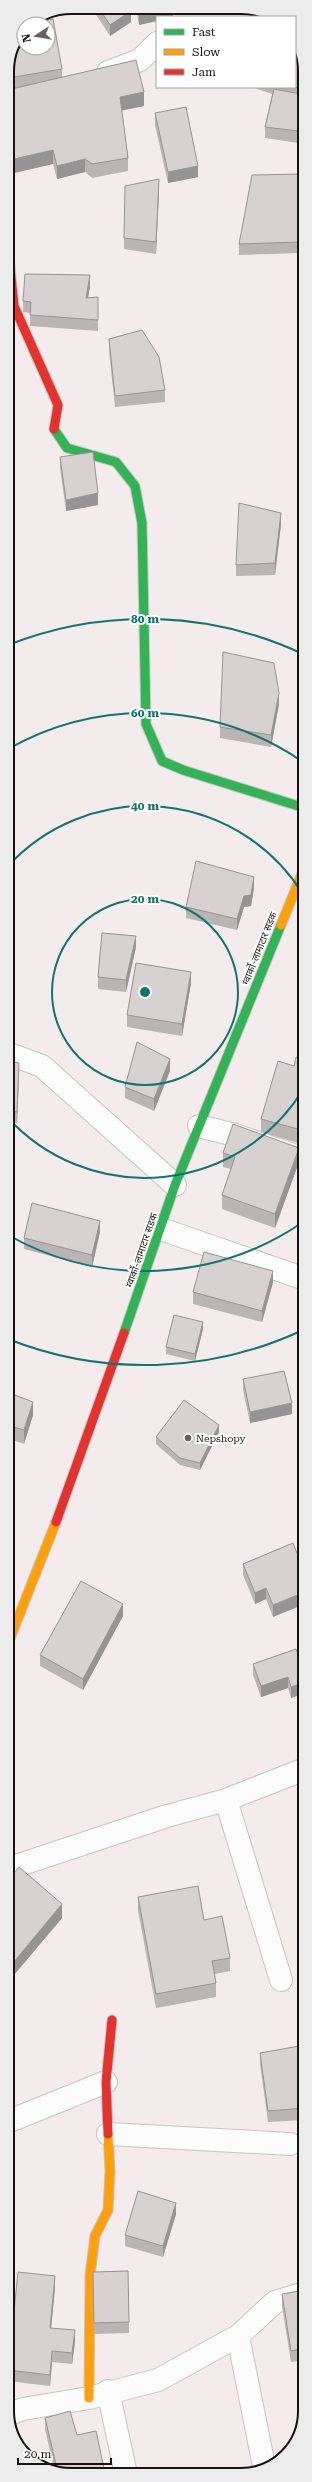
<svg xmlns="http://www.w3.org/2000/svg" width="312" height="2482" font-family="'Roboto Serif','Noto Sans Devanagari',serif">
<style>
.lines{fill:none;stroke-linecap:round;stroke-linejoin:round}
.street-casing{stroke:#c9c2c3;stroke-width:24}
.fast-casing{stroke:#c9c2c3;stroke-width:11}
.slow-casing{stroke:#c9c2c3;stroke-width:11}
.jam-casing{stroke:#c9c2c3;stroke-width:11}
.street{stroke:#fdfcfc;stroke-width:22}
.fast{stroke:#30b455;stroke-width:9}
.slow{stroke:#ff9f0a;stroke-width:9}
.jam{stroke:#e5322d;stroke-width:9}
.wall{fill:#bab4b5}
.shaded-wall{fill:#979293}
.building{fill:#d8d1d2;stroke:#979293}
.ring{fill:none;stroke:#0f766e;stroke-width:2}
.poi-dot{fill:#655f5f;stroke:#fff;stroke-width:1.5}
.labels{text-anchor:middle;stroke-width:4;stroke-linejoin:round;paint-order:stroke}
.street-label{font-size:10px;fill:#181313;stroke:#fff}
.poi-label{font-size:10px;fill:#181313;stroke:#fff;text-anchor:start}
.rim{fill:none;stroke:#181313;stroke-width:2}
.centre{fill:#0f766e;stroke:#fff;stroke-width:2}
.ring-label{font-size:12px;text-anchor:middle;font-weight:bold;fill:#0f766e;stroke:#fff;stroke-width:4;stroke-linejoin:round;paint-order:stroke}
</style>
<rect width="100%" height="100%" fill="#f4ebec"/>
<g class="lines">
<g class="street-casing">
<path id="street" d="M 108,72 L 140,60 L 157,43
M 7,1053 L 42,1066 L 175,1185
M 199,1126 L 235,1135 L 305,1159
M 161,1229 L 305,1279
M 226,1800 L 281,1980
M 7,1869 L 167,1816 L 226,1800 L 305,1769
M 7,2122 L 106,2082
M 108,2134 L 290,2144
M 238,2336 L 264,2466
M 108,2391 L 126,2474
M 7,2415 L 23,2409 L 89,2398 L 158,2380 L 238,2336 L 275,2302 L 305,2293"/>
</g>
<g class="fast-casing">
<path id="fast" d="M 54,429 L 67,448 L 116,462 L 135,486 L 142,523 L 146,724 L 162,761 L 183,770 L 305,808
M 124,1333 L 175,1185 L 281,925"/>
</g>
<g class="slow-casing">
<path id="slow" d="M 281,925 L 305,866
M 7,1646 L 56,1522
M 89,2398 L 90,2275 L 95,2236 L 108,2210 L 110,2171 L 108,2134"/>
</g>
<g class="jam-casing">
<path id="jam" d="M 7,238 L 14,306 L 58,405 L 54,429
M 56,1522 L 124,1333
M 108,2134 L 106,2082 L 112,2020"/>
</g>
<use href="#street" class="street"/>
<use href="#fast" class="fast"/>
<use href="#slow" class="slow"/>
<use href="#jam" class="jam"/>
</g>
<path class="wall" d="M 91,7 L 129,8 L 131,22 L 110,36 Z
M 136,8 L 173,8 L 173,17 L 139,25 Z
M 305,66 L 305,105 L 301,104 L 298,143 L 265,138 L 265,127 L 272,94 L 252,87 L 295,87 Z
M 62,69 L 62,77 L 144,106 L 122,110 L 128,158 L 128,171 L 92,178 L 85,172 L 57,179 L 53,164 L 14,173 L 7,145 L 7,90 L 15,88 L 8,89 L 7,81 L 7,71 Z
M 155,113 L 198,177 L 168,183 L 155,125 Z
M 305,174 L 305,228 L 301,253 L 239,255 L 239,244 Z
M 159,190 L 156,254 L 124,249 L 124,238 Z
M 90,286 L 88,298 L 98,297 L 98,331 L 30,326 L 30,313 L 23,312 L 23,301 Z
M 7,317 L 13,370 L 13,381 L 7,382 Z
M 109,339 L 165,390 L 165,402 L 115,407 L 109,351 Z
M 60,457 L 98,505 L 66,511 L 60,468 Z
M 281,524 L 275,575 L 236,576 L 236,565 Z
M 279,704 L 271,747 L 220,738 L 220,727 Z
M 254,888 L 251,906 L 244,907 L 237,930 L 186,918 L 186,907 Z
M 136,947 L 126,992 L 98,989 L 98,977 Z
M 191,983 L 182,1036 L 127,1027 L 127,1015 Z
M 305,1059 L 305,1145 L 261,1132 L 261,1119 L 294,1066 Z
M 7,1061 L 19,1074 L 17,1123 L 7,1122 Z
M 170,1071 L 154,1111 L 125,1098 L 125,1087 Z
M 223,1153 L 299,1162 L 275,1228 L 222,1209 L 222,1195 L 231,1169 L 223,1167 Z
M 100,1232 L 92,1267 L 24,1249 L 24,1238 Z
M 273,1282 L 262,1322 L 193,1304 L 193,1292 Z
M 203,1329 L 195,1361 L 166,1354 L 166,1347 Z
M 7,1364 L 12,1379 L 8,1392 L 33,1415 L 24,1444 L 7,1438 Z
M 243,1379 L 292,1414 L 250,1423 L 243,1390 Z
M 219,1432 L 200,1470 L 180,1465 L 156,1444 L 156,1437 Z
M 293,1543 L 273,1617 L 266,1599 L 255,1604 L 243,1575 L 243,1564 Z
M 123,1616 L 83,1690 L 40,1666 L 40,1655 Z
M 253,1664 L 305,1682 L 305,1693 L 291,1698 L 288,1688 L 261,1697 L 253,1675 Z
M 305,1759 L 305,1788 L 302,1774 L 302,1760 Z
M 7,1881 L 62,1918 L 8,1982 L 7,1981 Z
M 138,1897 L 204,1920 L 230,1958 L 230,1971 L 215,1974 L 216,1983 L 216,1997 L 156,2008 L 138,1910 Z
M 305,2045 L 305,2120 L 268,2122 L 260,2064 L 260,2053 Z
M 176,2214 L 163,2257 L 125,2246 L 125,2235 Z
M 93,2283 L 129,2322 L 129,2333 L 94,2334 Z
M 55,2288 L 51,2328 L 75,2342 L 72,2364 L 52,2362 L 50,2386 L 8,2381 L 8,2370 Z
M 305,2290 L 305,2360 L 291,2362 L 282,2306 L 282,2294 Z
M 45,2418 L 77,2435 L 105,2473 L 55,2473 L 45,2429 Z"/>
<path class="shaded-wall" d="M 164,8 L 173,8 L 173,17 L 157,17 L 157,21 L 139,25 L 139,13 Z
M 131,11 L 131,22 L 110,36 L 110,25 Z
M 144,92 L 144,106 L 120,111 L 120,97 Z
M 301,94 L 301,105 L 298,143 L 298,131 Z
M 53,150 L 53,164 L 14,173 L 14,159 Z
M 85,159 L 85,172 L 57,179 L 57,166 Z
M 198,166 L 198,177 L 168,183 L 168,172 Z
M 159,179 L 159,190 L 156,254 L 156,242 Z
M 305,217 L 305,228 L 301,253 L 301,242 Z
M 90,275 L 90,286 L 86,309 L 86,298 Z
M 98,493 L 98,505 L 66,511 L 66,500 Z
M 281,513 L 281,524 L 275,575 L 275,563 Z
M 279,693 L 279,704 L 271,747 L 271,735 Z
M 254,877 L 254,888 L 251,906 L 244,907 L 237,930 L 237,919 L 244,896 Z
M 136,936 L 136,947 L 126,992 L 126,980 Z
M 191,972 L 191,983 L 182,1036 L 182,1024 Z
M 170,1059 L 170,1071 L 154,1111 L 154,1099 Z
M 19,1063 L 19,1074 L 17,1123 L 17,1112 Z
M 299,1148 L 299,1162 L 275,1228 L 275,1214 Z
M 100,1221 L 100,1232 L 92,1267 L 92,1255 Z
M 273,1271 L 273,1282 L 262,1322 L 262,1311 Z
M 203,1322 L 203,1329 L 195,1361 L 195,1354 Z
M 12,1365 L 12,1379 L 7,1396 L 7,1383 Z
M 33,1402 L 33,1415 L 24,1444 L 24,1430 Z
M 292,1403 L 292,1414 L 250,1423 L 250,1412 Z
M 219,1425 L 219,1432 L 200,1470 L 200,1463 Z
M 266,1588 L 266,1599 L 255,1604 L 255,1593 Z
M 305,1592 L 305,1604 L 273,1617 L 273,1605 Z
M 123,1604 L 123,1616 L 83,1690 L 83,1679 Z
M 288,1677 L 288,1688 L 261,1697 L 261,1686 Z
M 305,1682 L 305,1693 L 291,1698 L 291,1687 Z
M 62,1904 L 62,1918 L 8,1982 L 8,1969 Z
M 176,2203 L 176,2214 L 163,2257 L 163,2246 Z
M 55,2276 L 55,2288 L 50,2339 L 50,2328 Z
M 75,2330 L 75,2342 L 72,2364 L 72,2353 Z
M 52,2351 L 52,2362 L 50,2386 L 50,2375 Z"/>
<path class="building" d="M 98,7 L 129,8 L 131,11 L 110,25 Z
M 138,8 L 164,8 L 139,13 Z
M 53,19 L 62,69 L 8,78 L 7,70 L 24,30 L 24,48 L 48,48 L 48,24 L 30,24 Z
M 295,43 L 305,66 L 305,90 L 295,87 Z
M 136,60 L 144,92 L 120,97 L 128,158 L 92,164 L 85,159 L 57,166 L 53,150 L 14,159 L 7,132 L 7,90 Z
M 274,89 L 301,94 L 298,131 L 265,127 Z
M 186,107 L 198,166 L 168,172 L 155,113 Z
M 305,174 L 305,217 L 301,242 L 239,244 L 252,175 Z
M 159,179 L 156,242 L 124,238 L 125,186 Z
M 25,274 L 90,275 L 86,298 L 98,297 L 98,320 L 30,315 L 31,302 L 23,301 Z
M 7,317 L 13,370 L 7,371 Z
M 142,330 L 159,357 L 165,390 L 115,396 L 109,339 Z
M 93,452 L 98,493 L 66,500 L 60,457 Z
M 239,503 L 281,513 L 275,563 L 236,565 Z
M 223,652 L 274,663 L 279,693 L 271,735 L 220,727 Z
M 196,861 L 254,877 L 251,895 L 244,896 L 237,919 L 186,907 Z
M 102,933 L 136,936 L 126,980 L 98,977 Z
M 136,963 L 191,972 L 182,1024 L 127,1015 Z
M 137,1042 L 170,1059 L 154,1099 L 125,1087 Z
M 296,1057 L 305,1059 L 305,1131 L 261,1119 L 278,1061 L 294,1066 Z
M 7,1061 L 19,1063 L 17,1112 L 7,1111 Z
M 233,1124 L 299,1148 L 275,1214 L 222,1195 L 235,1157 L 223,1153 Z
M 32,1203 L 100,1221 L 92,1255 L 24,1238 Z
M 204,1252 L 273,1271 L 262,1311 L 193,1292 Z
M 174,1315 L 203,1322 L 195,1354 L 166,1347 Z
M 7,1364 L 12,1365 L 7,1383 Z
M 284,1371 L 292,1403 L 250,1412 L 243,1379 Z
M 7,1392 L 33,1402 L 24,1430 L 7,1425 Z
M 184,1400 L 219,1425 L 200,1463 L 180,1458 L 156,1437 Z
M 293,1543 L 305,1574 L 305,1592 L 273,1605 L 266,1588 L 255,1593 L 243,1564 Z
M 81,1581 L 123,1604 L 83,1679 L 40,1655 Z
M 296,1649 L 305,1675 L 305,1682 L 291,1687 L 288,1677 L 261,1686 L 253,1664 Z
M 305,1759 L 305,1775 L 302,1760 Z
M 19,1867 L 62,1904 L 8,1969 L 7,1968 L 7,1881 Z
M 198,1886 L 204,1920 L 222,1916 L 230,1958 L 212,1961 L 216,1983 L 156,1994 L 138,1897 Z
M 305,2045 L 305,2108 L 268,2111 L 260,2053 Z
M 138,2191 L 176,2203 L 163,2246 L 125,2235 Z
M 128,2271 L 129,2322 L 94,2323 L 93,2272 Z
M 18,2272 L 55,2276 L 50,2328 L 75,2330 L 72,2353 L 52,2351 L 50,2375 L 8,2370 Z
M 305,2290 L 305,2348 L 291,2351 L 282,2294 Z
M 70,2411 L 77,2435 L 96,2431 L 105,2473 L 58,2473 L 45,2418 Z"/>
<g class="ring">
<circle cx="145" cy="992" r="93"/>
<path d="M304 1088A186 186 0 0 1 8 1118M8 866A186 186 0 0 1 304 896"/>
<path d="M303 1222A279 279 0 0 1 8 1235M8 749A279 279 0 0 1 303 762"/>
<path d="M303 1330A373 373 0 0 1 8 1339M8 645A373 373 0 0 1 303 654"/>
</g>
<circle class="poi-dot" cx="188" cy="1438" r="4"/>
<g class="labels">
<g class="street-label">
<text transform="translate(259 948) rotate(-68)" y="4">ग्वार्को-लामाटार सडक</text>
<text transform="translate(141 1250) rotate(-71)" y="4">ग्वार्को-लामाटार सडक</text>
</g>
<g class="poi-label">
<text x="196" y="1442">Nepshopy</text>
</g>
</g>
<path d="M0 0H312V2482H0ZM71 14H241A57 57 0 0 1 298 71V2411A57 57 0 0 1 241 2468H71A57 57 0 0 1 14 2411V71A57 57 0 0 1 71 14Z" fill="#edecec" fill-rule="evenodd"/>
<path class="rim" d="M71 14H241A57 57 0 0 1 298 71V2411A57 57 0 0 1 241 2468H71A57 57 0 0 1 14 2411V71A57 57 0 0 1 71 14Z"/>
<circle cx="145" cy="992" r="6" class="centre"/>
<g class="ring-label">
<text x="145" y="623">80 m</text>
<text x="145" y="717">60 m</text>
<text x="145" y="810">40 m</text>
<text x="145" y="903">20 m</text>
</g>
<rect x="156" y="16" width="140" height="72" fill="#ffffff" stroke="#a3a1a1"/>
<rect x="164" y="29" width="20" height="6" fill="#30b455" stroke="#a3a1a1"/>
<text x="192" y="36" font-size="12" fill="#181313">Fast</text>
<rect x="164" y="49" width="20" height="6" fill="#ff9f0a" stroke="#a3a1a1"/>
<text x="192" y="56" font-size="12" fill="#181313">Slow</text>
<rect x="164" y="69" width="20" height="6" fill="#e5322d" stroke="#a3a1a1"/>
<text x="192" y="76" font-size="12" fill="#181313">Jam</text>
<g transform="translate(36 36) rotate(258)"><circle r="19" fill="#ffffff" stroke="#a3a1a1"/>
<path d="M0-3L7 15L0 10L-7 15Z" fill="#655f5f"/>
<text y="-6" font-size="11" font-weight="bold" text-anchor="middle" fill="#181313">N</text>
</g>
<path d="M18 2458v6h93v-6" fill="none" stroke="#181313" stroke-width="2"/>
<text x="24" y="2458" font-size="12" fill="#181313" stroke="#ffffff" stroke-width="3" paint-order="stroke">20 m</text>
</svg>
